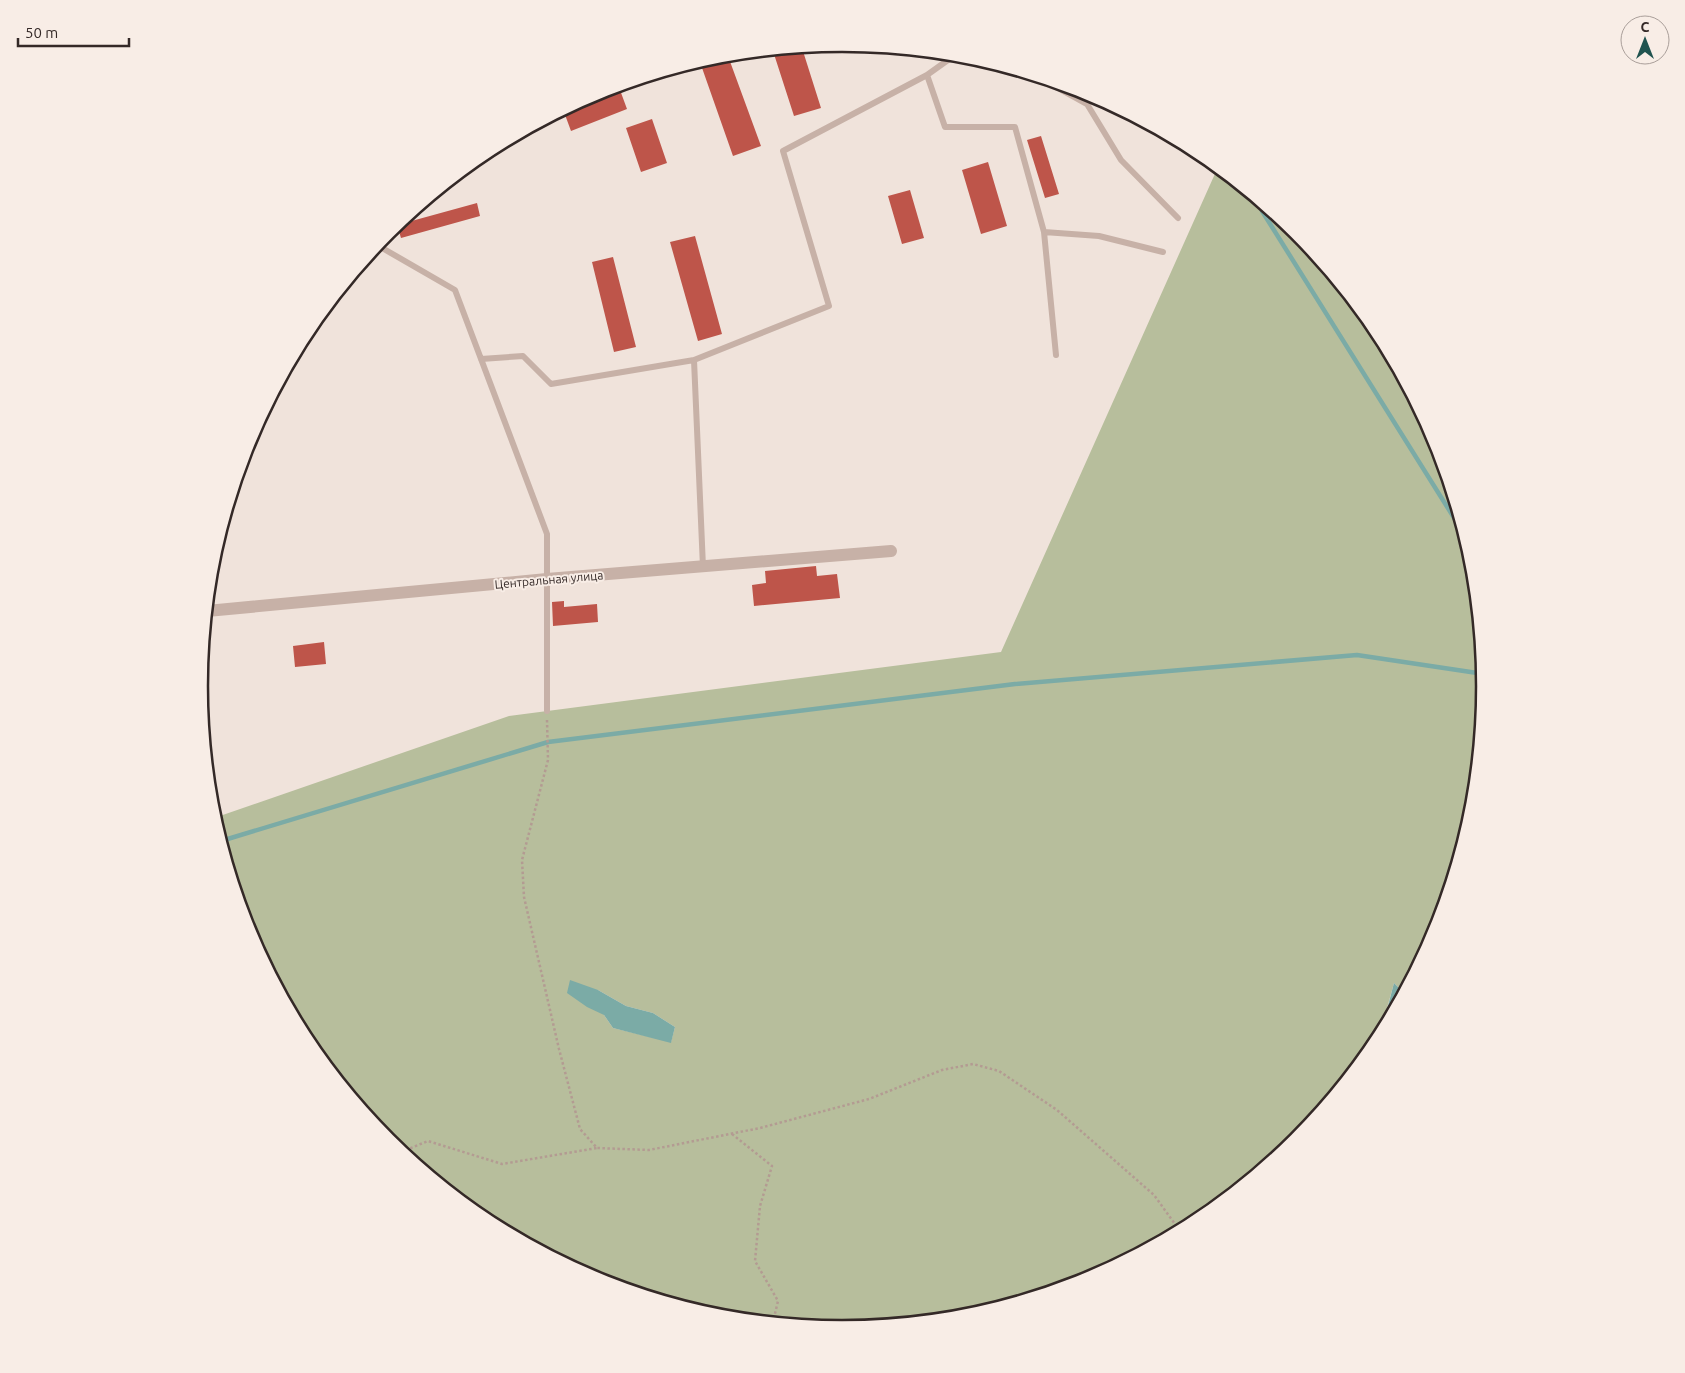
<svg xmlns="http://www.w3.org/2000/svg" width="1685" height="1373" font-family="Ubuntu,sans-serif">
<style>
.green{fill:#b7be9c;fill-rule:evenodd}
.water{fill:#7baba6}
.lines{fill:none;stroke-linecap:round;stroke-linejoin:round}
.stream{stroke:#7baba6;stroke-width:4.5}
.building{fill:#be554a}
.path{stroke:#b39b92;stroke-width:2.5;stroke-dasharray:2.5 2.5;stroke-linecap:butt}
.service{stroke:#c7b1a7;stroke-width:6}
.minor{stroke:#c7b1a7;stroke-width:12}
.labels{text-anchor:middle;stroke-width:4;stroke-linejoin:round;paint-order:stroke}
.street-label{font-size:12px;fill:#342927;stroke:#f8ede6}
.rim{fill:none;stroke:#342927;stroke-width:2.5}
</style>
<rect width="100%" height="100%" fill="#f0e3db"/>
<path class="green" d="M 1218,167 L 1297,232 L 1377,330 L 1436,441 L 1473,561 L 1485,687 L 1473,812 L 1436,933 L 1404,993 L 1394,983 L 1377,1044 L 1297,1141 L 1199,1221 L 1088,1280 L 968,1317 L 842,1329 L 717,1317 L 596,1280 L 485,1221 L 388,1141 L 308,1043 L 249,932 L 214,818 L 509,716 L 1001,652 ZM 598,990 L 626,1006 L 653,1013 L 675,1027 L 671,1042 L 613,1028 L 604,1015 Z"/>
<path class="water" d="M 570,980 L 598,990 L 626,1006 L 653,1013 L 675,1027 L 671,1043 L 613,1028 L 604,1015 L 587,1007 L 567,993 Z
M 1394,983 L 1404,993 L 1379,1040 Z"/>
<g class="lines">
<path class="stream" d="M 1262,211 L 1466,537
M 221,841 L 548,742 L 1015,684 L 1357,655 L 1484,674"/>
</g>
<path class="building" d="M 802,48 L 821,108 L 794,116 L 773,51 Z
M 728,56 L 761,146 L 733,156 L 701,65 Z
M 620,90 L 627,109 L 571,131 L 564,112 Z
M 652,119 L 667,163 L 641,172 L 626,128 Z
M 1041,136 L 1059,194 L 1045,198 L 1027,140 Z
M 988,162 L 1007,226 L 981,234 L 962,170 Z
M 910,190 L 924,238 L 902,244 L 888,196 Z
M 477,203 L 480,216 L 401,238 L 397,225 Z
M 695,236 L 722,334 L 698,341 L 670,242 Z
M 613,257 L 636,347 L 614,352 L 592,262 Z
M 816,566 L 817,576 L 837,574 L 840,598 L 754,606 L 752,585 L 766,583 L 765,571 Z
M 564,601 L 564,607 L 597,604 L 598,622 L 553,626 L 552,602 Z
M 324,642 L 326,664 L 295,667 L 293,646 Z"/>
<g class="lines">
<path class="path" d="M 547,720 L 548,760 L 522,860 L 524,897 L 559,1049 L 580,1129 L 597,1148 L 649,1150 L 760,1128 L 869,1099 L 942,1070 L 973,1064 L 999,1071 L 1057,1110 L 1154,1195 L 1180,1231
M 732,1134 L 772,1166 L 760,1206 L 755,1261 L 778,1301 L 773,1322
M 401,1152 L 428,1141 L 502,1164 L 597,1148"/>
<path class="service" d="M 955,55 L 927,75 L 945,127 L 1015,127 L 1044,232 L 1056,355
M 1040,78 L 1087,104 L 1121,160 L 1178,218
M 1044,232 L 1099,236 L 1163,252
M 377,245 L 455,290 L 547,534 L 547,711
M 481,359 L 523,356 L 551,384 L 694,360 L 703,567
M 694,360 L 829,306 L 783,151 L 927,75"/>
<path class="minor" d="M 207,611 L 547,579 L 891,551"/>
</g>
<g class="labels">
<g class="street-label">
<text transform="translate(549 580) rotate(-5)" y="4">Центральная улица</text>
</g>
</g>
<path d="M0 0H1685V1373H0ZM208 686a634 634 0 1 1 1268 0a634 634 0 1 1-1268 0Z" fill="#f8ede6" fill-rule="evenodd"/>
<path class="rim" d="M208 686a634 634 0 1 1 1268 0a634 634 0 1 1-1268 0Z"/>
<g transform="translate(1645 40)"><circle r="24" fill="#f8ede6" stroke="#aa9f9a"/>
<path d="M0-4L9 19L0 12L-9 19Z" fill="#20534f"/>
<text y="-8" font-size="14" font-weight="bold" text-anchor="middle" fill="#342927">С</text>
</g>
<path d="M18 38v8h111v-8" fill="none" stroke="#342927" stroke-width="2.5"/>
<text x="25" y="38" font-size="15" fill="#342927" stroke="#f8ede6" stroke-width="4" paint-order="stroke">50 m</text>
</svg>
